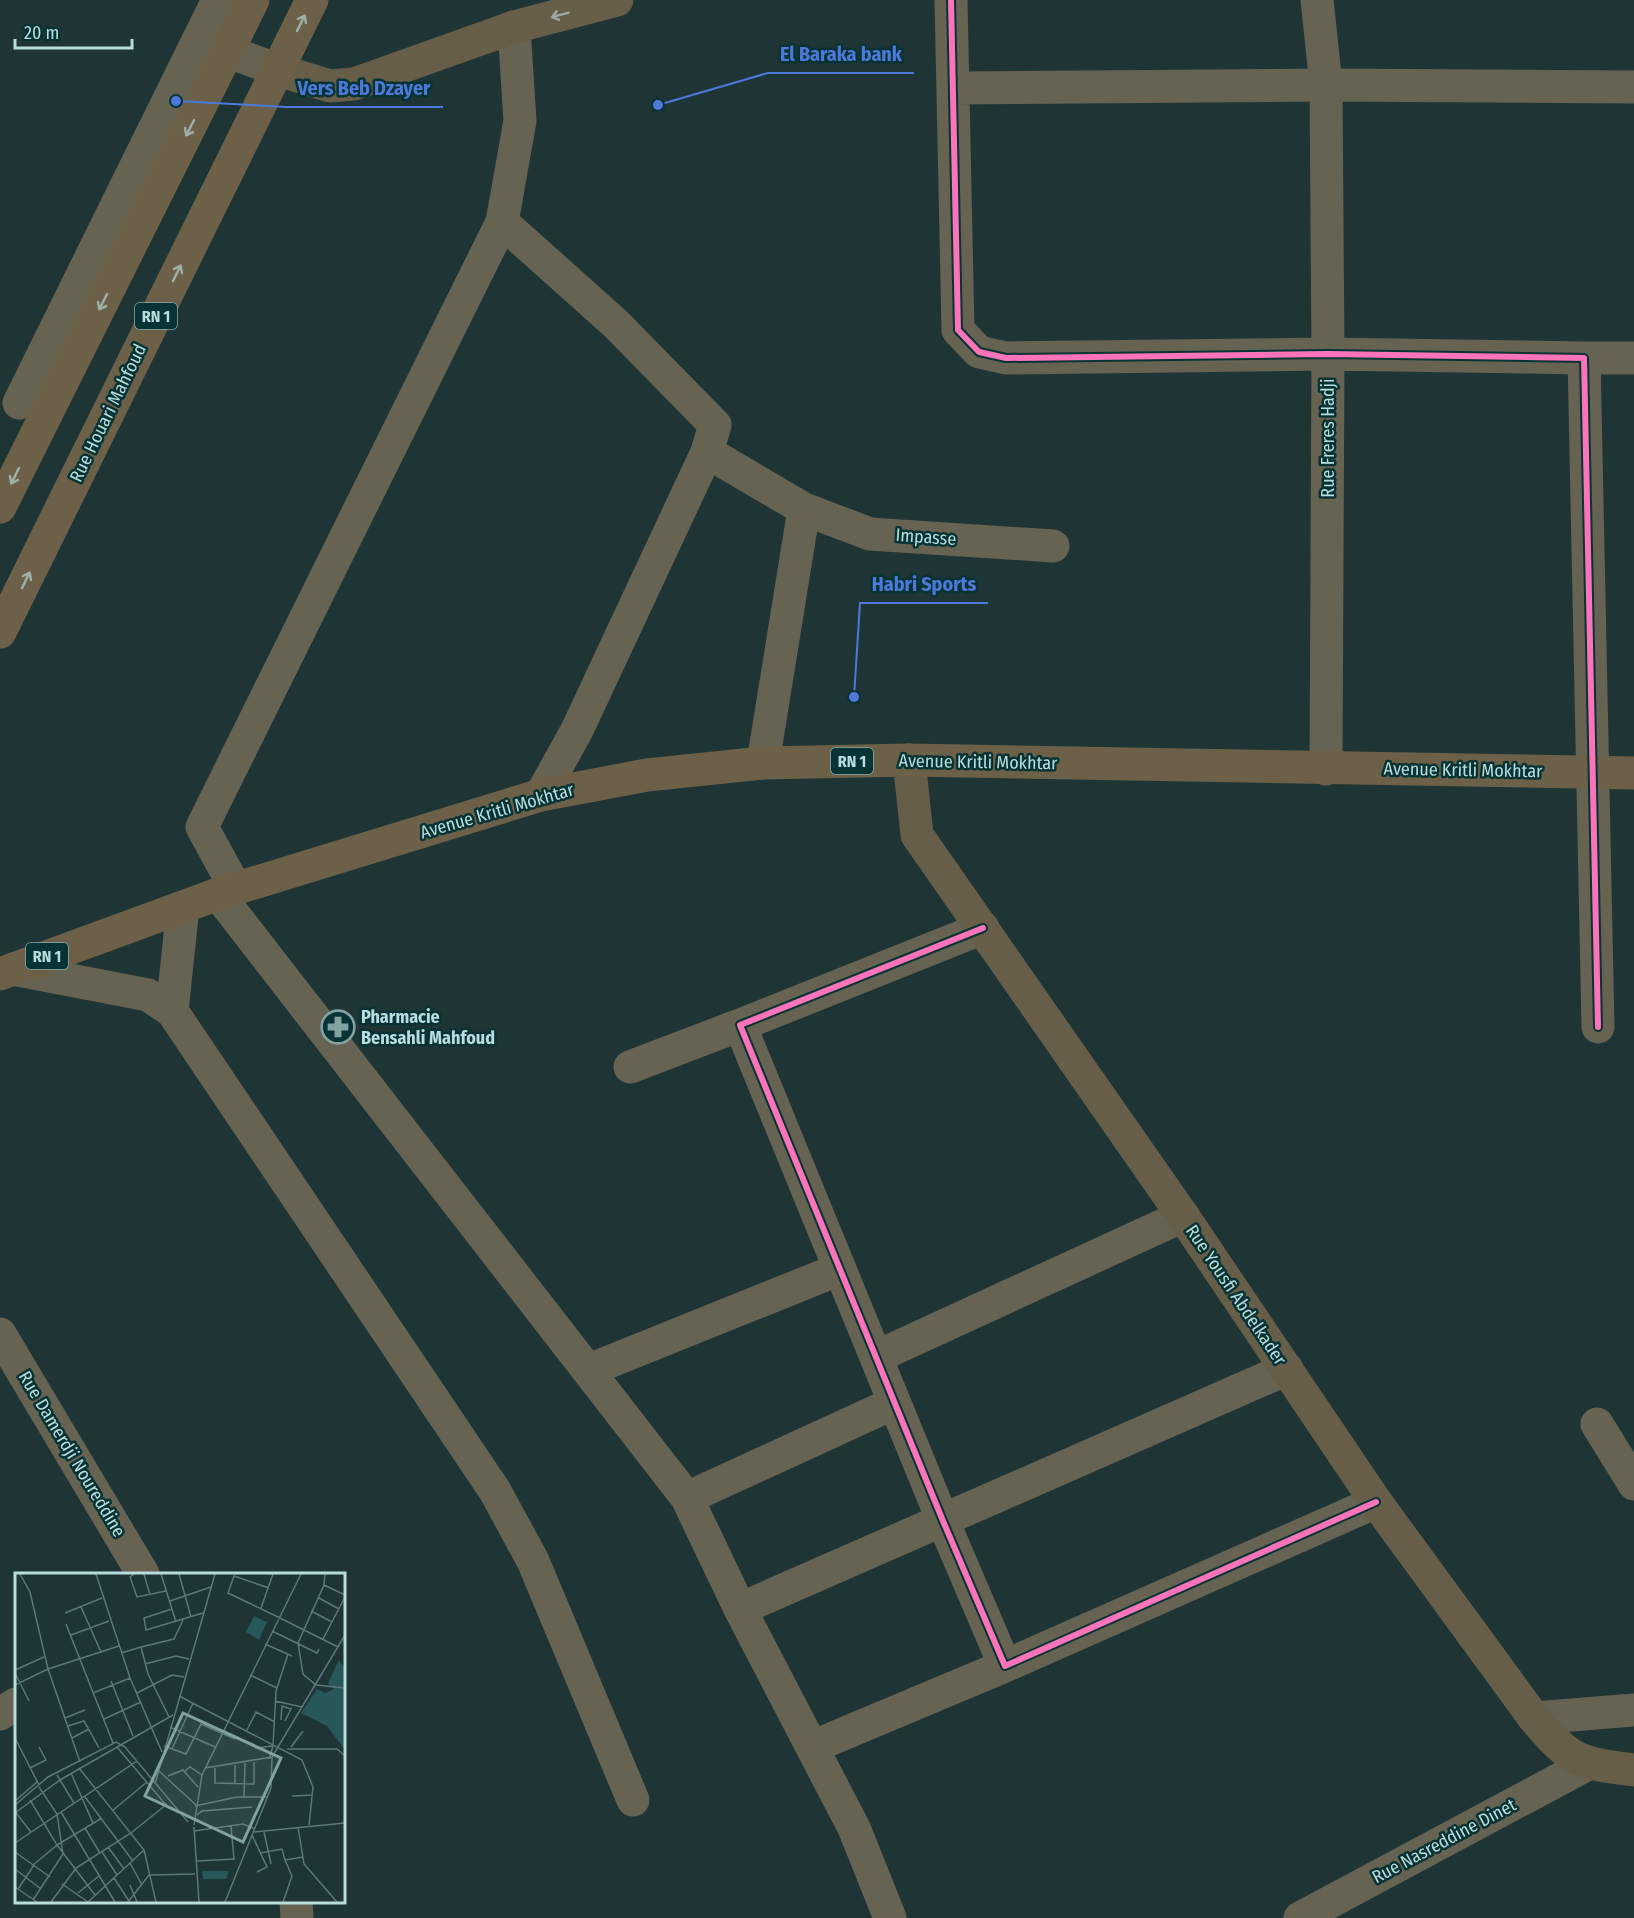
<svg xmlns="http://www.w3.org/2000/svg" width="1634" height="1918" font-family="'Fira Sans Condensed',sans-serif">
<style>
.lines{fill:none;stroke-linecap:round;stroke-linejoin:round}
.minor{stroke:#666352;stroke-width:33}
.secondary{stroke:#675e49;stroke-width:33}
.primary{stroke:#6c6148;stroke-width:33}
.cycleway-casing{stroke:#083334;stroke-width:10}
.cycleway{stroke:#fb73b8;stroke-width:6}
.oneway{stroke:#98aaa2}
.oneway2{stroke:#9eb2a9}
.labels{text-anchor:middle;stroke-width:5;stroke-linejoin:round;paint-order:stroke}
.shield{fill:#083334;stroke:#84aaaa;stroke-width:1.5}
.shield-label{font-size:16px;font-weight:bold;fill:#b9dddd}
.street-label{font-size:18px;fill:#b9dddd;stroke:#083334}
.poi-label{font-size:18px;font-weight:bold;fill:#b9dddd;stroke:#083334;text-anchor:start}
.inset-road{fill:none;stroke:#5c7878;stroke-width:1.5}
.view{fill:#83a2a2;fill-opacity:0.15;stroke:#83a2a2;stroke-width:3}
.inset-edge{fill:none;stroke:#b9dddd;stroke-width:3}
.leader{fill:none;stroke:#4c79da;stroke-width:2}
.callout-dot{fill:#4c79da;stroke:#083334;stroke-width:2}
.callout-label{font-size:20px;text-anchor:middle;font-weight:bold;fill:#4c79da;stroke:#083334;stroke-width:5;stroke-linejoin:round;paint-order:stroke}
</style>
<rect width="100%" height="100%" fill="#1e3435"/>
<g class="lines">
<path class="minor" d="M 951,0 L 958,330 L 979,352 L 1006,358 L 1328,354 L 1584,358 L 1598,1027
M 1317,0 L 1326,85 L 1328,354 L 1326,769
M 202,42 L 278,70
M 955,88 L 1326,85 L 1634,87
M 502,222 L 616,324 L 715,425 L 707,452 L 577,730 L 541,795
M 1584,358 L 1634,358
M 19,403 L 218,0
M 707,452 L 804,509 L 763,763
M 804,509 L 870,534 L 1053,546
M 236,889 L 202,827 L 502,222 L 520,121 L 514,27
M 218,894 L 687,1498 L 740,1609 L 854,1828 L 890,1918
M 983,928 L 740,1025 L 943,1521 L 1005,1666 L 1376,1502
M 13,969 L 148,995 L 172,1011 L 495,1491 L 533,1561 L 633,1800
M 172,1011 L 183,907
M 630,1067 L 740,1025
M 0,1334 L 143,1574
M 876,1357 L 1183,1216
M 589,1370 L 840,1269
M 1597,1424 L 1634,1484
M 687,1498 L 894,1403
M 740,1609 L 1287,1369
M 0,1714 L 16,1704
M 1534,1718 L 1634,1710
M 812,1747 L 1005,1666
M 296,1902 L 297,1918
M 1300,1918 L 1588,1764"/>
<path class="secondary" d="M 278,70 L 330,86 L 354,84 L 514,27 L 617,0
M 909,760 L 917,835 L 1183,1216 L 1376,1502 L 1534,1718 C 1570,1761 1578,1763 1634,1770"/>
<path class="primary" d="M 0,507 L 253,0
M 0,632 L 312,0
M 0,974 L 218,894 L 541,795 L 647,775 L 763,763 L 909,760 L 1634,773"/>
<g class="cycleway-casing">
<path id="cycleway" d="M 951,0 L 958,330 L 979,352 L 1006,358 L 1328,354 L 1584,358 L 1598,1027
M 983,928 L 740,1025 L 943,1521 L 1005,1666 L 1376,1502"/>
</g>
<use href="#cycleway" class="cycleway"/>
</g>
<defs><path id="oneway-shaft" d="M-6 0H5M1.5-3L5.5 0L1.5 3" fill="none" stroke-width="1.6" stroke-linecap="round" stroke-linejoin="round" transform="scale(1.5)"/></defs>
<use class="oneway" href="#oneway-shaft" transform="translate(560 15) rotate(165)"/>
<g class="oneway2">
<use href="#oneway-shaft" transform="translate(301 23) rotate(-64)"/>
<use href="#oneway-shaft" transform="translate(190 128) rotate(117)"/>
<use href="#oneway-shaft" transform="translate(177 273) rotate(-64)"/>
<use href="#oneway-shaft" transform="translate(103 302) rotate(117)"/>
<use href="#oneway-shaft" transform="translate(15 476) rotate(116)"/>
<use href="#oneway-shaft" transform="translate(26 580) rotate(-64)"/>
</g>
<defs>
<g id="pharmacy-ring" transform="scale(1.725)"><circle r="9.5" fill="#083334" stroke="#83a2a2" stroke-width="1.5"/><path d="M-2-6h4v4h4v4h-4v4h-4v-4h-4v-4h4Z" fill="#83a2a2"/></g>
</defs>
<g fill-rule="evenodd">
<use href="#pharmacy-ring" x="338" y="1027"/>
</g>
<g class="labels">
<g class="shield">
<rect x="135" y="303" width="42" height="26" rx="4.5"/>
<rect x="831" y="748" width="42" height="26" rx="4.5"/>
<rect x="26" y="943" width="42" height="26" rx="4.5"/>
</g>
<g class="shield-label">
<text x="156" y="322">RN 1</text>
<text x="852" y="767">RN 1</text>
<text x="47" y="962">RN 1</text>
</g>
<g class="street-label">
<text transform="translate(108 413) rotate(-64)" y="6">Rue Houari Mahfoud</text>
<text transform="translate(1328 438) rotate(-90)" y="6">Rue Freres Hadji</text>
<text transform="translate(926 537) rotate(4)" y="6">Impasse</text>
<text transform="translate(978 762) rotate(1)" y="6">Avenue Kritli Mokhtar</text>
<text transform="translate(1463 770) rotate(1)" y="6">Avenue Kritli Mokhtar</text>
<text transform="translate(497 811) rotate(-16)" y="6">Avenue Kritli Mokhtar</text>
<text transform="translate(1236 1295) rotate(56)" y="6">Rue Yousfi Abdelkader</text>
<text transform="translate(72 1454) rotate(59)" y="6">Rue Damerdji Noureddine</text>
<text transform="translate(1444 1841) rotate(-28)" y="6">Rue Nasreddine Dinet</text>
</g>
<g class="poi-label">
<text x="361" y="1023">Pharmacie<tspan x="361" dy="21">Bensahli Mahfoud</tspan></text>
</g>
</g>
<g transform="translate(15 1573)">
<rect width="330" height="330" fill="#1e3435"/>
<path d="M 239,43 L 252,49 L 244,67 L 231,59 ZM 187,298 L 214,298 L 211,306 L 188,306 Z" fill="#285759"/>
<path d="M 324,87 L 330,96 L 330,177 L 312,153 L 286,140 L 302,116 L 310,120 L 319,116 L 313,110 Z" fill="#285759"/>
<path class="inset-road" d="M 5,1 L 15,19 L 33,96 L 65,189M 81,1 L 115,105 L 147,179M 119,1 L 115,4 L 122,24 L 151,18M 129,1 L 135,22M 146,1 L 161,49M 164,1 L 176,44M 310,1 L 309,12 L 283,70 L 288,101 L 301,112 L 330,115M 309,12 L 330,22M 254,15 L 219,3 L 213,20 L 263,44M 304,25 L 324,36M 155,28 L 196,14M 66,34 L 86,79M 246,35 L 258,1M 157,36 L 129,45 L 131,57 L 188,40M 296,38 L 317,49M 50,40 L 87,25M 263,44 L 323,74M 51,51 L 98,170M 257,58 L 302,80 L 304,76M 56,62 L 94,48M 308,66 L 330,24M 250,71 L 277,83M 126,74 L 159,66 L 168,47M 106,80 L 126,74 L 133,101 L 154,144M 130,91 L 161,83 L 174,86M 0,97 L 29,84M 0,100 L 14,128M 235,102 L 262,115M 96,108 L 118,163M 0,112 L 33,96 L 104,73M 78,120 L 115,105M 122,120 L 157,102 L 169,104M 164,123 L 287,187 L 298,214 L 294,252M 260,128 L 287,134M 50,145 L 70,137M 89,146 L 126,129M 266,147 L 267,133 L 276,136 L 270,148M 53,153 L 69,148 L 84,175M 155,154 L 200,174M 232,157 L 241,139 L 260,149M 0,165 L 24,212M 57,165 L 74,156M 149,173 L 171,181 L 186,151 L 220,166M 102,174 L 151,232M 276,174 L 288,158M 240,175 L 258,173M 157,176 L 178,130M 272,176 L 322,176 L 330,183M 254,186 L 258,173 L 261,118 L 273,81M 15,195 L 31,187 L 24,174M 64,195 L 129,277 L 141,329M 190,195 L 257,184 L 330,62M 200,195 L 200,210 L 239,211 L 239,189M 144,198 L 181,232M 170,198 L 175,194 L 187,202M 56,200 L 78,250M 42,202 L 59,230M 153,203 L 168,197 L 183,214M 140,211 L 200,1M 220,211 L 220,192M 277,223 L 298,222M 70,224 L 118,288M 229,224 L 230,190M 15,227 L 42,272 L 18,292M 0,228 L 22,209M 0,232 L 33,204 L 101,169 L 110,174 L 173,249M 180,233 L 222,224 L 253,224M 97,238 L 132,209M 46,239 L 100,329M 0,240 L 45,207 L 158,142M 1,240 L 16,259M 182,242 L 187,238 L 237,234M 179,252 L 187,202 L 286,1M 216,253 L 219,286M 179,254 L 184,329M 283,254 L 289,291 L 322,329M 70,255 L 85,280M 179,258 L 228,251 L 240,256M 239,259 L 330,250M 249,259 L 256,291M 237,262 L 252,294 L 242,299M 0,270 L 122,188M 93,274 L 109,296M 0,279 L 35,304M 87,279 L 102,302M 245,280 L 267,276 L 270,287M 182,288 L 220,286M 115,290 L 127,312M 0,296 L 26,316M 135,302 L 180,301M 99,305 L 114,328M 47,311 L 73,329M 115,312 L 122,329M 0,314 L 22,329M 3,316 L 19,292M 63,320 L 85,302M 80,322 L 42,272 L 87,245M 18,327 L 48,281 L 42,241 L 24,214M 36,329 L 61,295 L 116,260 L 152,231M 73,329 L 129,277M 113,329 L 134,302M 210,329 L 256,215 L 257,184M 268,329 L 277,303 L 270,287 L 288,284"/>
<path class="view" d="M 168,140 L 266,185 L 228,269 L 130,223 Z"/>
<rect width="330" height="330" class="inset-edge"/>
</g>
<path class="leader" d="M658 105L768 73H914M176 101L286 107H443M854 697L860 603H988"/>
<g class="callout-dot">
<circle cx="658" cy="105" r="6"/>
<circle cx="176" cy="101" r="6"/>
<circle cx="854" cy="697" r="6"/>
</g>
<g class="callout-label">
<text x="841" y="61">El Baraka bank</text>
<text x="364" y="95">Vers Beb Dzayer</text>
<text x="924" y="591">Habri Sports</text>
</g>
<path d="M15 39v9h117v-9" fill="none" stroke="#b9dddd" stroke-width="3"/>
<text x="24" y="39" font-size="18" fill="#b9dddd" stroke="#083334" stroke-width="4.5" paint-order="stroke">20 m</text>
</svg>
